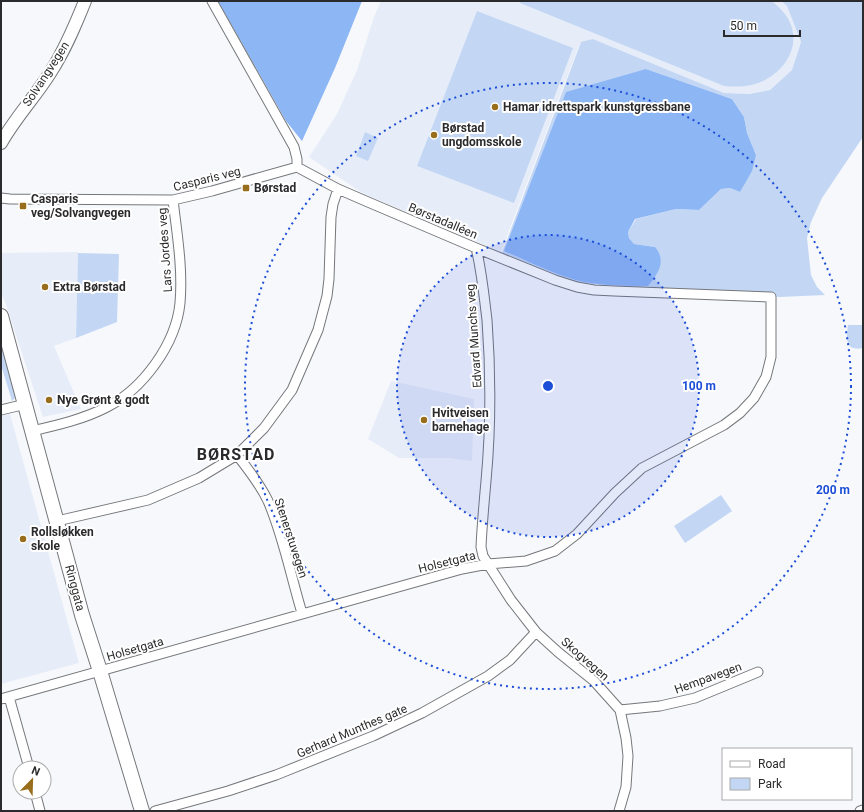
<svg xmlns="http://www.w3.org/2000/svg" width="864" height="812" font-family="Roboto,sans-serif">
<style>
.built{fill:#e7edf8}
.green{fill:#c3d7f5;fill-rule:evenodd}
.forest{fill:#8db6f5}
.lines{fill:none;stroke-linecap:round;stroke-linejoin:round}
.minor-casing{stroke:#75777a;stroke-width:11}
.secondary-casing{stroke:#75777a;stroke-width:14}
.primary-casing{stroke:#75777a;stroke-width:16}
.minor{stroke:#fff;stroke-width:9}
.secondary{stroke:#fff;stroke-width:12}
.primary{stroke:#fff;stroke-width:14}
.ring{fill:none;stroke:#1d4ed8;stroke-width:2;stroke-dasharray:2 4}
.poi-dot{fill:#986d1b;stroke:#fff;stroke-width:1.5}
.labels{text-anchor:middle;stroke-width:4;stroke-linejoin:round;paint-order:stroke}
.street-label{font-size:12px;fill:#2b2b2d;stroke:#fff}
.poi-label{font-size:12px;font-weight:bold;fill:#2b2b2d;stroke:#fff;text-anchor:start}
.district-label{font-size:16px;font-weight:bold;letter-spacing:1px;fill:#2b2b2d;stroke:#fff}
.centre{fill:#1d4ed8;stroke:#fff;stroke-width:2}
.ring-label{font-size:12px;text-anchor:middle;font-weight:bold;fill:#1d4ed8;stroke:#fff;stroke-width:4;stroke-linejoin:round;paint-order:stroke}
</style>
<rect width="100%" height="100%" fill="#f6f8fc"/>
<path class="built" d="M 381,1 L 781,1 L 787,6 L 801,42 L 792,70 L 770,90 L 749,94 L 724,93 L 593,39 L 580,43 L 501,252 L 362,193 L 309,157 L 337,114 L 357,70 L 374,17 Z
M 78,252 L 76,338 L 54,346 L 81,409 L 43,417 L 4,299 L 1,294 L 1,253 Z
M 391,381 L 474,399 L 472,461 L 449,458 L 399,458 L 368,439 Z
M 10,414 L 79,663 L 1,684 L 1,416 Z"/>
<path class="green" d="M 521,1 L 772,1 C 780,8 789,16 792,28 C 799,53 779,77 755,84 C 745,87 735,87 724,86 L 520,3 Z
M 781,1 L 863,1 L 863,137 L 822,198 L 811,222 L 807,238 L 811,275 L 817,287 L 825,295 L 780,297 L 581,283 L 560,277 L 502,253 L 581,42 L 593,39 L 724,93 L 749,94 L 770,90 L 792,70 L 801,42 L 787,6 ZM 646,69 L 732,99 L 744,117 L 747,133 L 756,155 L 740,192 L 730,188 L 721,189 L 699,210 L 676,209 L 636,219 L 628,232 L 629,238 L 634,244 L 655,247 L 648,286 C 618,285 595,286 566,277 Z
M 477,11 L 573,48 L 514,203 L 417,166 Z
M 365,132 L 378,138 L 368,161 L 356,156 Z
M 78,253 L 119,254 L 117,322 L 76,338 Z
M 848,325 L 863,325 L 863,348 C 845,352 846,338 848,325 Z
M 1,334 L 16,394 L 15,398 L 12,401 L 1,365 Z
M 721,495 L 732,511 L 685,543 L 674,526 Z"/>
<path class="forest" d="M 218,1 L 362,1 L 335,68 L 302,141 L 286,121 Z
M 646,69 L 732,99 L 744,117 L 747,133 L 756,155 L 752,171 L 740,192 L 730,188 L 721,189 L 699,210 L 676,209 L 635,219 L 628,232 L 629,238 L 634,244 L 655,247 C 667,261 658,274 648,286 C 627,286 605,286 584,282 C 559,277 528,261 504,251 L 566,92 Z"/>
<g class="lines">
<g class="minor-casing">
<path id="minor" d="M 212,1 L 294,147 L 297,159 L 297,167
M 1,198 L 10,199 L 173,200 L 212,191 L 297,167
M 476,248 C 482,272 484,296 487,320 C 491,374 491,427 486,481 C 484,503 482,525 481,547 L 483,556 L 488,564 L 511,600 L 536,632 L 558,652 L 594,681 L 620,710 L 626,738 L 628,756 L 626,787 L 619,811
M 1,410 L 26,404
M 32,431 C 58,425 84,419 107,407 C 143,389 176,344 180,303 C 183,269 177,234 173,200
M 237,455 C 248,469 260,484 268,501 C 283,535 291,577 302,613
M 57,521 L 148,500 L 199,478 L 237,455 L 264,428 L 292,390 L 318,330 L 327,296 L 329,279 L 331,217 L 333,204 L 338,189
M 9,697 L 29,768
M 1,699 L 462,569 L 488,564 L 526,561 L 555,551 L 577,534 L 615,493 L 642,468 L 724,425 L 740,413 L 754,398 L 766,377 L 771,357 L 771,297 L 614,291 L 594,290 L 577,287 L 555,280 L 476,248 L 368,202 L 338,189 L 297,167
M 620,710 L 660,706 L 695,698 L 758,672
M 35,792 L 40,811
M 155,811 L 228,791 L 276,775 L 373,736 L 422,713 L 488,676 L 510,660 L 536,632
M 860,811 L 863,810"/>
</g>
<g class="secondary-casing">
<path id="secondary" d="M 1,143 C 15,118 35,97 50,73 C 65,50 75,26 85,1"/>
</g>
<g class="primary-casing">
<path id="primary" d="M 1,316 L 82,615 L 100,671 L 142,811"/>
</g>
<use href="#minor" class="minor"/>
<use href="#secondary" class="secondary"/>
<use href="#primary" class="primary"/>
</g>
<circle cx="548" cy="386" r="151" fill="#1d4ed8" fill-opacity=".12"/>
<g class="ring">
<circle cx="548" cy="386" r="151"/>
<circle cx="548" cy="386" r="303"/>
</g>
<g class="poi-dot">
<circle cx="495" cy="107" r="4"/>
<circle cx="434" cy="135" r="4"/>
<rect x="242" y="184" width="8" height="8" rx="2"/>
<rect x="19" y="202" width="8" height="8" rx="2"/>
<circle cx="45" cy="287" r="4"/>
<circle cx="49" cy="400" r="4"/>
<circle cx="424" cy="420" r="4"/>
<circle cx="23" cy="539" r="4"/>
</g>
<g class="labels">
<g class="street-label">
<text transform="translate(46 74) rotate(-57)" y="4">Solvangvegen</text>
<text transform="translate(207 179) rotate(-14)" y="4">Casparis veg</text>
<text transform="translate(443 221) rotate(23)" y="4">Børstadalléen</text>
<text transform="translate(165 250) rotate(-94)" y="4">Lars Jordes veg</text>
<text transform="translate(474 336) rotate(-94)" y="4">Edvard Munchs veg</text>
<text transform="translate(291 538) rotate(72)" y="4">Stenerstuvegen</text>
<text transform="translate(447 562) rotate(-14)" y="4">Holsetgata</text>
<text transform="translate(75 588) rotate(75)" y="4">Ringgata</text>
<text transform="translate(135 649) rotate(-16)" y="4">Holsetgata</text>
<text transform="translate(585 659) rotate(41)" y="4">Skogvegen</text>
<text transform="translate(708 678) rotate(-20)" y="4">Hempavegen</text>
<text transform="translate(352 731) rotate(-23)" y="4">Gerhard Munthes gate</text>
</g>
<g class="poi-label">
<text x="503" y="111">Hamar idrettspark kunstgressbane</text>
<text x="442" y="132">Børstad<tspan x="442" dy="14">ungdomsskole</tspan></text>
<text x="254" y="192">Børstad</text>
<text x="31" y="203">Casparis<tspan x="31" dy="14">veg/Solvangvegen</tspan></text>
<text x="53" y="291">Extra Børstad</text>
<text x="57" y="404">Nye Grønt &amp; godt</text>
<text x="432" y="417">Hvitveisen<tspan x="432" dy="14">barnehage</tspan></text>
<text x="31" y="536">Rollsløkken<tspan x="31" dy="14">skole</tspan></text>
</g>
<g class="district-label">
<text x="236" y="460">BØRSTAD</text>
</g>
</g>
<circle cx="548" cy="386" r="6" class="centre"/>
<g class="ring-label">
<text x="699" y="390">100 m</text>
<text x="833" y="494">200 m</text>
</g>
<rect width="864" height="812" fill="none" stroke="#2b2b2d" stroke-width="4"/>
<rect x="722" y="748" width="130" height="52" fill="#ffffff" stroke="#aaaaab"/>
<rect x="730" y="761" width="20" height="6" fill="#ffffff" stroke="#aaaaab"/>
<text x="758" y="768" font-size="12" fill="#2b2b2d">Road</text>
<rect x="730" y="778" width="20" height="12" fill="#c3d7f5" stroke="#aaaaab"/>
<text x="758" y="788" font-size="12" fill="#2b2b2d">Park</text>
<g transform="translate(32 780) rotate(23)"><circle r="19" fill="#ffffff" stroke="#aaaaab"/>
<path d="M0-3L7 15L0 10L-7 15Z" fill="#986d1b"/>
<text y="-6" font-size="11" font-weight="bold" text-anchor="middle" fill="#2b2b2d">N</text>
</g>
<path d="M724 30v6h76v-6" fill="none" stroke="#2b2b2d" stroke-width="2"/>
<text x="730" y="30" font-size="12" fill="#2b2b2d" stroke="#ffffff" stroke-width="3" paint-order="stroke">50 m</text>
</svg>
